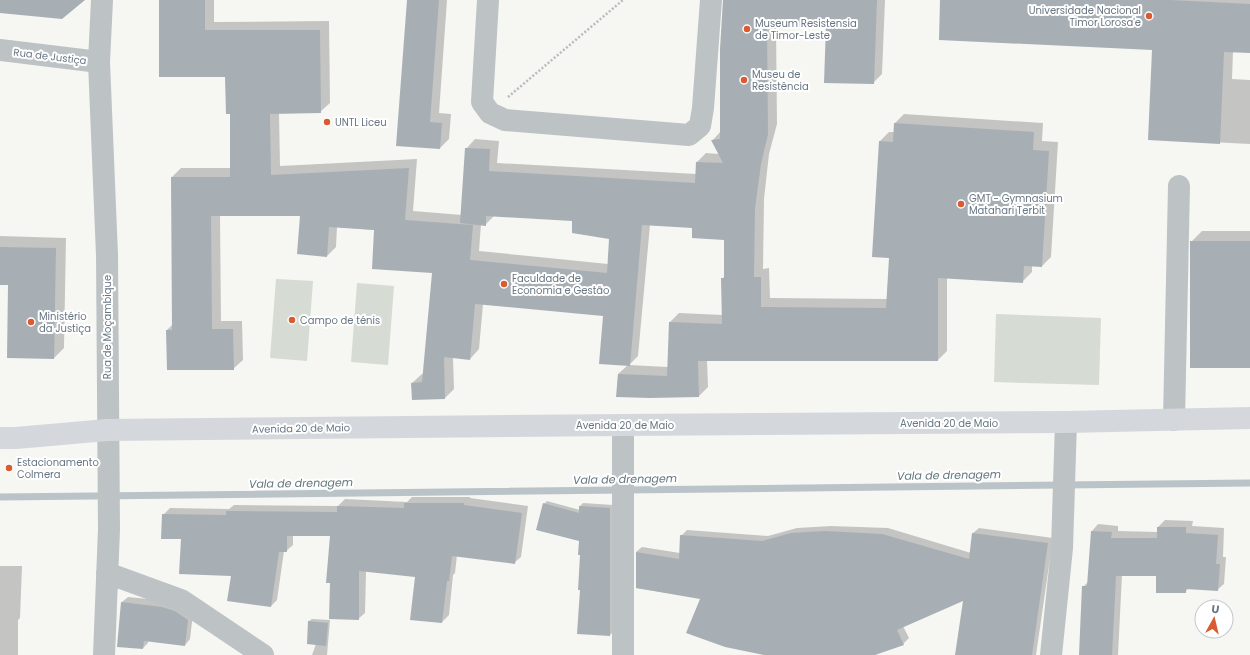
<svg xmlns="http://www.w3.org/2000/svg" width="1250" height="655" font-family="Poppins,sans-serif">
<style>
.green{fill:#d6dbd3}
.shadow{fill:#0003;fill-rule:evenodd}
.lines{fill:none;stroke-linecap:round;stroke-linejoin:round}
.stream{stroke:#b9c3c8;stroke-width:7}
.building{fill:#a7afb4}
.path{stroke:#b8bbbd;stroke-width:2.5;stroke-dasharray:2 2;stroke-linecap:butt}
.minor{stroke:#bdc2c5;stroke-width:22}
.major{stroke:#d4d8dc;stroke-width:22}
.poi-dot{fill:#d95b31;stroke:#fff;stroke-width:1.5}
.labels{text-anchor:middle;stroke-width:4;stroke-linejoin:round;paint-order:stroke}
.poi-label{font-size:10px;fill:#677683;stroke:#fff;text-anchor:start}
.street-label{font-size:10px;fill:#677683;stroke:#fff}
.water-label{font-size:11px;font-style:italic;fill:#63777f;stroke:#fff}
</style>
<rect width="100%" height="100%" fill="#f6f6f3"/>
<path class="green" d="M 276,279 L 313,281 L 307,361 L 270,358 Z
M 357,283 L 394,286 L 388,365 L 351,362 Z
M 996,314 L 1101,318 L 1099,385 L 994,382 Z"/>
<path class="shadow" d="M 159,0 L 214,0 L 214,22 L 329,21 L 330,103 L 320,112 L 279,113 L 280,166 L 417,159 L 413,211 L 462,215 L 466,149 L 475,139 L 499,141 L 497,163 L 696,174 L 697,162 L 706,153 L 719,154 L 712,141 L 721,131 L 724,0 L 885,0 L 882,74 L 873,83 L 827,25 L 776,26 L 777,124 L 769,154 L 764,199 L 763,269 L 769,268 L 770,298 L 887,299 L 890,257 L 880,141 L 889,132 L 895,132 L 895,123 L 904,114 L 1043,123 L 1042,141 L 1058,142 L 1051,257 L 1042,266 L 1032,266 L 1032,272 L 1022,282 L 947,277 L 947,351 L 938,360 L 707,360 L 708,387 L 699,396 L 617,396 L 618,374 L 628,365 L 604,315 L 483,304 L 479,349 L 470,359 L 453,357 L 454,389 L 445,398 L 412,383 L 422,374 L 424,374 L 434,272 L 375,230 L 337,227 L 336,247 L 327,256 L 301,215 L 220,215 L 221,321 L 242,321 L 243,360 L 233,369 L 168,369 L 167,330 L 173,324 L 172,177 L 181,168 L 231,168 L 231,113 L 226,76 ZM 494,216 L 574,220 L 611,238 L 608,264 L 479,251 L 481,224 L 485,225 ZM 650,225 L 693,227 L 725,239 L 725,276 L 722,279 L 723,315 L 679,313 L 670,322 L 668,367 L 629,365 L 638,356 Z
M 408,0 L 447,0 L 439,113 L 451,114 L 449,139 L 440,148 L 397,145 Z
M 941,0 L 1250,0 L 1250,52 L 1233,52 L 1232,79 L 1250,80 L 1250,144 L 1149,139 L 1153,49 Z
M 1202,231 L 1250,231 L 1250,367 L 1191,242 Z
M 0,236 L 66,238 L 64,348 L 54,358 L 8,357 L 9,284 L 0,284 Z
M 412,497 L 470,497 L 470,498 L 528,506 L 521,557 L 514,563 L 457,555 L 455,573 L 453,575 L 449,615 L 442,622 L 416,576 L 366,571 L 365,613 L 358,619 L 331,535 L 293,535 L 293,545 L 286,551 L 284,551 L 277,600 L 271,606 L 182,538 L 163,515 L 170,508 L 229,509 L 234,505 L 338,506 L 345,499 L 407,502 Z
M 547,501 L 580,510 L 580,506 L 583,503 L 613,505 L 613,632 L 610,635 L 578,633 L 581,589 L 580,540 L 544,504 Z
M 1165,520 L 1193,521 L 1192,526 L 1224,528 L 1223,557 L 1226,557 L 1224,584 L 1217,590 L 1189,588 L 1185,592 L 1157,575 L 1122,575 L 1118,655 L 1080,655 L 1083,587 L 1088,582 L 1092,531 L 1098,524 L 1118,526 L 1118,531 L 1158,532 L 1158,527 Z
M 831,526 L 888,528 L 971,553 L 973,533 L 979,528 L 1053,538 L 1036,655 L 956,655 L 964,599 L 903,626 L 909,638 L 903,644 L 873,655 L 769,655 L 701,598 L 636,588 L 636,552 L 642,547 L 680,553 L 681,536 L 687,530 L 768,536 L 797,528 Z
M 0,566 L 22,566 L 20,618 L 18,620 L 18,655 L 0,655 Z
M 128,597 L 168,601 L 193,614 L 190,639 L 185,645 L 148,640 L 148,643 L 143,648 L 122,602 Z
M 312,619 L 330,620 L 327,655 L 312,655 L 316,644 L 309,621 Z"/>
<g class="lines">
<path class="stream" d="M 0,497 L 1250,483"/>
</g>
<path class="building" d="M 0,0 L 85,0 L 62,19 L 0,13 Z
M 159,0 L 205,0 L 205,30 L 320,30 L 321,113 L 270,114 L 271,175 L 409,168 L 405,220 L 473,225 L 470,260 L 607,273 L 609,239 L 572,233 L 572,221 L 486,216 L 486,226 L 460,223 L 465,148 L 490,149 L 489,171 L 695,183 L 696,162 L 723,163 L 711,140 L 720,139 L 720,49 L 723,0 L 877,0 L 874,84 L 824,83 L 826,26 L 767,27 L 768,134 L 761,164 L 755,208 L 754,277 L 761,277 L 761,307 L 886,308 L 889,258 L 872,257 L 879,141 L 893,142 L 894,123 L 1034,132 L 1033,150 L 1049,151 L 1042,267 L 1024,266 L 1023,283 L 938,278 L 938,361 L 698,361 L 699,397 L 650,398 L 616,397 L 618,374 L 667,376 L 669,322 L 722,324 L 721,278 L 724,278 L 724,240 L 692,238 L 692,228 L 642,225 L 630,366 L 599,364 L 603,316 L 475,304 L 470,360 L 444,357 L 445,399 L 412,400 L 411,383 L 422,382 L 432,273 L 372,269 L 374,230 L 329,227 L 327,257 L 297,254 L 300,216 L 211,216 L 212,329 L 233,329 L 234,370 L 167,370 L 166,330 L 172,330 L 171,177 L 230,177 L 230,114 L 226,114 L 225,77 L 159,77 Z
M 407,0 L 439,0 L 430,122 L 442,123 L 440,149 L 396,146 Z
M 940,0 L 1170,0 L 1250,4 L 1250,53 L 1224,52 L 1220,144 L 1148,140 L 1152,50 L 939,40 Z
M 1190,241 L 1250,241 L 1250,368 L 1190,368 Z
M 0,247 L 56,248 L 54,359 L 7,358 L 8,285 L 0,285 Z
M 404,503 L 464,503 L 464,505 L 522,513 L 515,564 L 452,556 L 449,581 L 447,581 L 442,623 L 410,620 L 415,577 L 359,571 L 359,620 L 329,619 L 330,583 L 326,583 L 330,536 L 287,536 L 287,552 L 279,552 L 271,607 L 227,601 L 231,576 L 179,574 L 181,539 L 161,539 L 162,514 L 226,515 L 226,511 L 337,512 L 337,506 L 404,508 Z
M 543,503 L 579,513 L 579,506 L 610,508 L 610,636 L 577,634 L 580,590 L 578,590 L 580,555 L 578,555 L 579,541 L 536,530 Z
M 1157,527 L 1186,527 L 1186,533 L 1218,535 L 1216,564 L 1220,564 L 1218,591 L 1186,589 L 1186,593 L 1156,593 L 1156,576 L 1116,576 L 1112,655 L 1079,655 L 1082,586 L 1087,586 L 1091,531 L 1112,532 L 1111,538 L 1157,538 Z
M 825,531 L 882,534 L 969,559 L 972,533 L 1048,543 L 1032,655 L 955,655 L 963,601 L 897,630 L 904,645 L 875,655 L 764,655 L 725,647 L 686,633 L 700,599 L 636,588 L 636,552 L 679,559 L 680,535 L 762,541 L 791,533 Z
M 121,602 L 162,607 L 175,611 L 188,620 L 185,646 L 144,641 L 143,649 L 117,647 Z
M 308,621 L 328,623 L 326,646 L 307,644 Z"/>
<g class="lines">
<path class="path" d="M 508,97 L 623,0"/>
<path class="minor" d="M 102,0 L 99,62 L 107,255 L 109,529 L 104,655
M 488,0 L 482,102 L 490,113 L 505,120 L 689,135 L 700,126 L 703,108 L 711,0
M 0,50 L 99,62
M 1174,420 L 1179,186
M 623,425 L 623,655
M 107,573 L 181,600 L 263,655
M 1051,655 L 1062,548 L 1066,422"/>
<path class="major" d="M 0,438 L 16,438 L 107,430 L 623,425 L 1066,422 L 1250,418"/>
</g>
<g class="poi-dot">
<circle cx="1149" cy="16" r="4"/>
<circle cx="747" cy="29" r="4"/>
<circle cx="744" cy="80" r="4"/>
<circle cx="327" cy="122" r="4"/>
<circle cx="961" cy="204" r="4"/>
<circle cx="504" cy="284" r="4"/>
<circle cx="292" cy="320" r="4"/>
<circle cx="31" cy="322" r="4"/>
<circle cx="9" cy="468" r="4"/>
</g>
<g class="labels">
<g class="poi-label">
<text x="1141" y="14" text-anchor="end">Universidade Nacional<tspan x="1141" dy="12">Timor Lorosa'e</tspan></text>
<text x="755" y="27">Museum Resistensia<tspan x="755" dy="12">de Timor-Leste</tspan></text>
<text x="752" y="78">Museu de<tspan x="752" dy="12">Resistência</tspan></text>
<text x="335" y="126">UNTL Liceu</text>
<text x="969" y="202">GMT - Gymnasium<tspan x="969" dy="12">Matahari Terbit</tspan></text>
<text x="512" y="282">Faculdade de<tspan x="512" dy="12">Economia e Gestão</tspan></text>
<text x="39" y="320">Ministério<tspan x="39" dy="12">da Justiça</tspan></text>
<text x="300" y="324">Campo de ténis</text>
<text x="17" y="466">Estacionamento<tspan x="17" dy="12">Colmera</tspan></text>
</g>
<g class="street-label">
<text transform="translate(50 56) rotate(7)" y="4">Rua de Justiça</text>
<text transform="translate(107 327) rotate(-90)" y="4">Rua de Moçambique</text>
<text x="949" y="427">Avenida 20 de Maio</text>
<text x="625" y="429">Avenida 20 de Maio</text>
<text transform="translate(301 428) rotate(-1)" y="4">Avenida 20 de Maio</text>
</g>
<g class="water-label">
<text transform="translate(949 475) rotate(-1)" y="4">Vala de drenagem</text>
<text transform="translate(625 479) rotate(-1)" y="4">Vala de drenagem</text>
<text transform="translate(301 483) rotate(-1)" y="4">Vala de drenagem</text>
</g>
</g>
<g transform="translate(1214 619) rotate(8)"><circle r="19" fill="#ffffff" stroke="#c2c8cd"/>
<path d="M0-3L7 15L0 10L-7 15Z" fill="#d95b31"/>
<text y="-6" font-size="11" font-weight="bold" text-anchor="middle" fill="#677683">U</text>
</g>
</svg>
